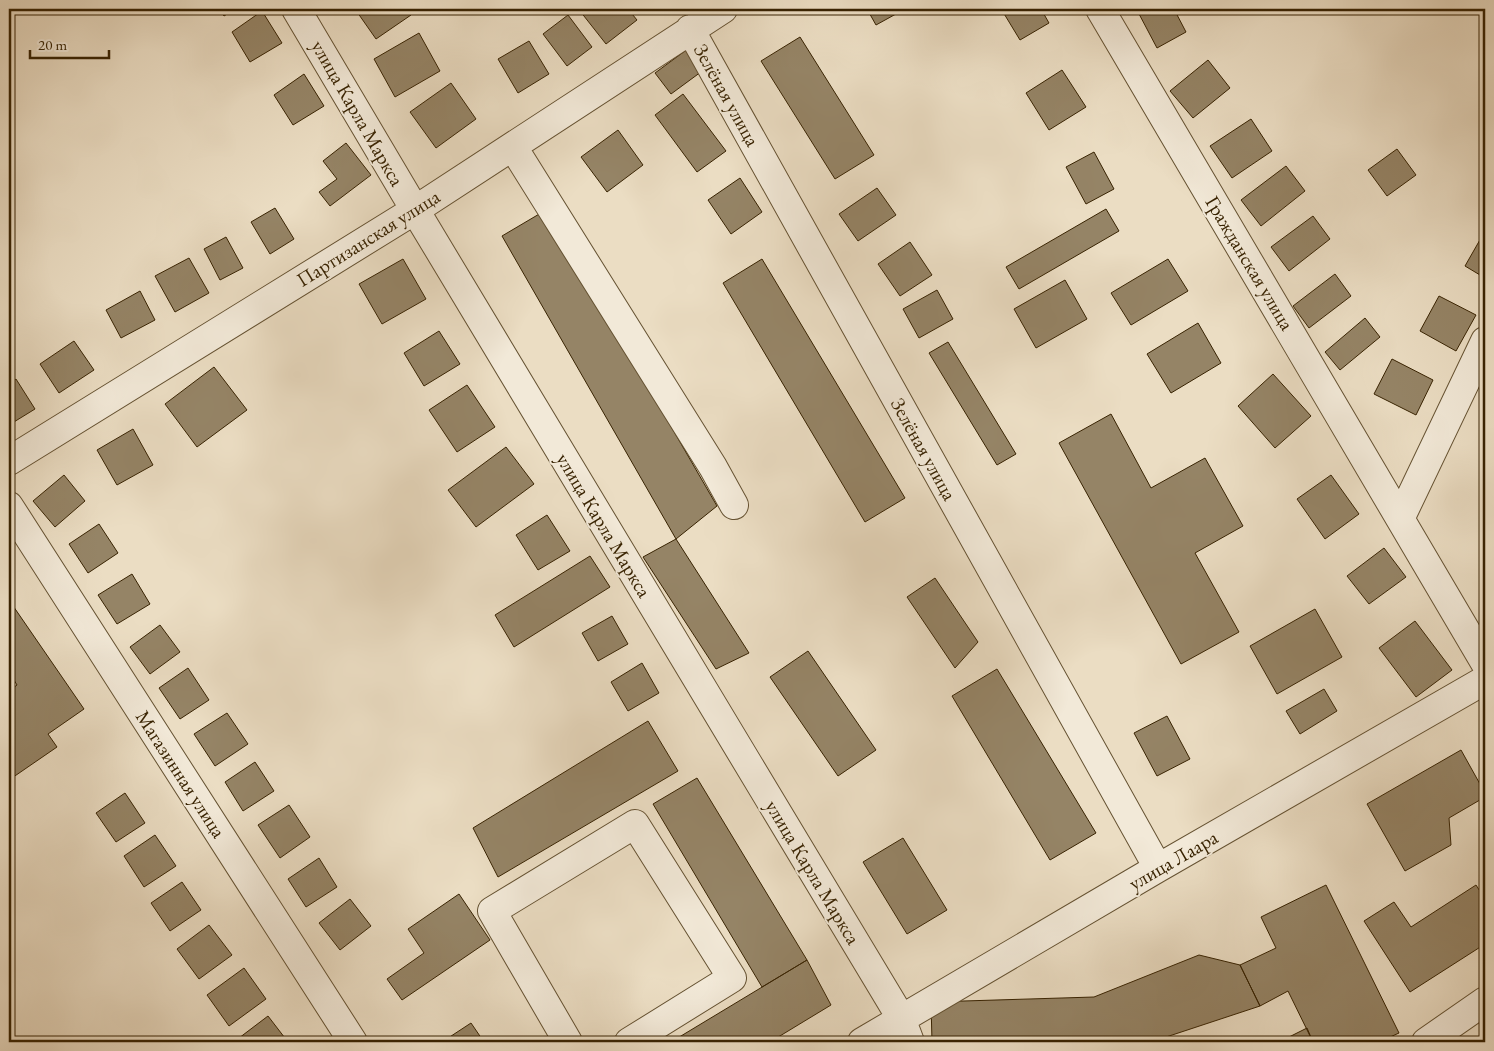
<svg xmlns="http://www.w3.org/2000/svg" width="1494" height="1051" font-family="'EB Garamond',serif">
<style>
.building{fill:#958466;stroke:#382302}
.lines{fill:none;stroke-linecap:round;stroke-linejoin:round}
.minor-casing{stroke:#655232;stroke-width:30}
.minor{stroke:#f2e9d8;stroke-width:28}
.labels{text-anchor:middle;stroke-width:4;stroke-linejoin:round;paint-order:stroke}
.street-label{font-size:20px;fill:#382302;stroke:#f2e9d8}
</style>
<rect width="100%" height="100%" fill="#ebddc3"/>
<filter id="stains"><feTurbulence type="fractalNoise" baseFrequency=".004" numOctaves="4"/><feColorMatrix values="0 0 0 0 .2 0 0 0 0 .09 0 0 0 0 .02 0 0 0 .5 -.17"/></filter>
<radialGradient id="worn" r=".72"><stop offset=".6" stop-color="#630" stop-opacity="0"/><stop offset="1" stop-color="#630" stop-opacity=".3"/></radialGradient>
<path class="building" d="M 219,9 L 235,9 L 224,16 Z
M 355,9 L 407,9 L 411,15 L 376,39 Z
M 583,9 L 628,9 L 637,20 L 606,44 L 580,11 Z
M 867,9 L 905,9 L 876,25 Z
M 1008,9 L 1041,9 L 1049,23 L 1020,40 L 1003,12 Z
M 1144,9 L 1174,9 L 1186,32 L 1157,48 L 1138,12 Z
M 262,11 L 282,43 L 250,62 L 232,32 Z
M 568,15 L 592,47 L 567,66 L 543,34 Z
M 419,33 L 440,71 L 395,97 L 374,59 Z
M 800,37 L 874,155 L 835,179 L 761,61 Z
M 529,41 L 549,74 L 518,93 L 498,59 Z
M 689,48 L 705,69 L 671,94 L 655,73 Z
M 1208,60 L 1230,88 L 1193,118 L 1170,91 Z
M 1062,70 L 1086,107 L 1049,130 L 1026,93 Z
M 304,74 L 324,106 L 293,125 L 274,95 Z
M 451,83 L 476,119 L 436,148 L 410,112 Z
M 683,94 L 726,151 L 697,172 L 655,115 Z
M 1251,119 L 1272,151 L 1232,178 L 1210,146 Z
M 618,130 L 643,165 L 607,192 L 581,157 Z
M 346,143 L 371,175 L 330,206 L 319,192 L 337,179 L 323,161 Z
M 1397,149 L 1416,175 L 1387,196 L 1368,170 Z
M 1094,152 L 1114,189 L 1086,204 L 1066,167 Z
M 1286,166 L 1305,191 L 1261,226 L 1241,200 Z
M 740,178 L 762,212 L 731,234 L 708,200 Z
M 877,188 L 896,215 L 858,241 L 839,214 Z
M 275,208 L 294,239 L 270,254 L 251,222 Z
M 1106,209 L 1119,231 L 1019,289 L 1006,267 Z
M 546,210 L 717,506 L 676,539 L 502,236 Z
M 1313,216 L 1330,239 L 1289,271 L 1271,247 Z
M 1485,231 L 1485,278 L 1465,266 Z
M 226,237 L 243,268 L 220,280 L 204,249 Z
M 910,242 L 932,275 L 900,296 L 878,264 Z
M 189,258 L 209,293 L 175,312 L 155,276 Z
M 403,259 L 426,299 L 382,324 L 359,284 Z
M 762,259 L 905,498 L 865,522 L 723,283 Z
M 1168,259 L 1188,291 L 1131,325 L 1111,293 Z
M 1335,274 L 1351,296 L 1309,328 L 1293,306 Z
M 1065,280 L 1087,319 L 1036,348 L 1014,309 Z
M 937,290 L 953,319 L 919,338 L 903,309 Z
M 140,291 L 155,320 L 121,338 L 106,310 Z
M 1439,296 L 1476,315 L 1456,351 L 1420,331 Z
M 1365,318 L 1380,337 L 1340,370 L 1325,352 Z
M 1198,323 L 1221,363 L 1171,393 L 1147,354 Z
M 439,331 L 460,364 L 424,386 L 404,353 Z
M 74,341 L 94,370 L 59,393 L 40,364 Z
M 948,342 L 1016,454 L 997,465 L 929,353 Z
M 1392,359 L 1433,380 L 1416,415 L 1374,394 Z
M 214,367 L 247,410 L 197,447 L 165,404 Z
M 1273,374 L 1311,416 L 1275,448 L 1238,406 Z
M 16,379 L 35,409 L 9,425 L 9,384 Z
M 467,385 L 495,427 L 457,452 L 429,410 Z
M 1111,414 L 1151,488 L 1205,458 L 1243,526 L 1195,553 L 1239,632 L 1181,664 L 1059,443 Z
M 133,429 L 153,465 L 117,485 L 97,450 Z
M 506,447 L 534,484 L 476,527 L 448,490 Z
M 64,475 L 85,501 L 55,527 L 33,501 Z
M 1331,475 L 1359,514 L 1325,539 L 1297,499 Z
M 547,515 L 570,551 L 538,570 L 516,535 Z
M 99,524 L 118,553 L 88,573 L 69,544 Z
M 676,539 L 749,653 L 716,669 L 643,557 Z
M 1384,548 L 1406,577 L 1369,604 L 1347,576 Z
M 590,556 L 610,587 L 514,647 L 495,615 Z
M 132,574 L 150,604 L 117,624 L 98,595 Z
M 935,578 L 978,642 L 955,668 L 907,597 Z
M 9,600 L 84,709 L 48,734 L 57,747 L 9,780 L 9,691 L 17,685 L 9,672 Z
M 1315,609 L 1342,657 L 1277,694 L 1250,646 Z
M 612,616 L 628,644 L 598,661 L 582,633 Z
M 1415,621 L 1452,670 L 1416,697 L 1379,648 Z
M 160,625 L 180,652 L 150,674 L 130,647 Z
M 808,651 L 876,750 L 838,776 L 770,677 Z
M 642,663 L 659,693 L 628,711 L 611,682 Z
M 188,668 L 209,700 L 180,719 L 159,688 Z
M 997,669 L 1096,833 L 1050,860 L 952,696 Z
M 1324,689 L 1337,711 L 1300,734 L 1286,711 Z
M 227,713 L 248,744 L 215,766 L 194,734 Z
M 1167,716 L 1190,759 L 1157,776 L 1134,733 Z
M 648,721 L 678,771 L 498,877 L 473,828 Z
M 1461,750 L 1485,793 L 1485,797 L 1449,818 L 1451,845 L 1405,871 L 1367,804 Z
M 255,762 L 274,791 L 243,811 L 225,782 Z
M 697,778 L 807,960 L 762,987 L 653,804 Z
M 125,793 L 145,823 L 116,842 L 96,813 Z
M 289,805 L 310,837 L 280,858 L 258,825 Z
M 155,835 L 176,866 L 144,887 L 124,856 Z
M 903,838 L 947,910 L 907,934 L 863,862 Z
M 319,858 L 337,887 L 306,907 L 288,879 Z
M 182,882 L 201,910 L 170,931 L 151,903 Z
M 1326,885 L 1399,1033 L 1379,1042 L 1313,1042 L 1288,991 L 1260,1006 L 1240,965 L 1276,948 L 1261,917 Z
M 1476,885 L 1485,899 L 1485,944 L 1410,992 L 1364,921 L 1394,902 L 1411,927 Z
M 459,894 L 490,940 L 402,1000 L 387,979 L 424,953 L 408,929 Z
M 350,899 L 371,926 L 340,950 L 319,923 Z
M 209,925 L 232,955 L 199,979 L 177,949 Z
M 1199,955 L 1240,965 L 1260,1006 L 1151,1042 L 932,1042 L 931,1002 L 1094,997 Z
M 807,960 L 831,1005 L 770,1042 L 671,1042 Z
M 244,968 L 266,999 L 229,1026 L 207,995 Z
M 268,1016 L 288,1042 L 242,1042 L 239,1038 Z
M 471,1023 L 484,1042 L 442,1042 Z
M 1307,1028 L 1313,1042 L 1279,1042 Z"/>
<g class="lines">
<g class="minor-casing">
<path id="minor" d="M 296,9 L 415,210 L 901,1018 L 910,1042
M 1100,9 L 1485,663
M 690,29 L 1158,868
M 513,147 L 713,467 L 734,505
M 9,461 L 415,210 L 723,9
M 9,506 L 353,1042
M 1401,517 L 1485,341
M 568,1042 L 492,911 L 635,824 L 732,978 L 629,1042
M 862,1042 L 1158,868 L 1485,680
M 1426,1042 L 1485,1001"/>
</g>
<use href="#minor" class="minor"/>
</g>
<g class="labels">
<g class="street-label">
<text transform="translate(727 95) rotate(61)" y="7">Зелёная улица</text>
<text transform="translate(358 113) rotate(60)" y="7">улица Карла Маркса</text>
<text transform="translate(368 238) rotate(-32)" y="7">Партизанская улица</text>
<text transform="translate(1250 263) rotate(59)" y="7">Гражданская улица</text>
<text transform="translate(924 449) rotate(61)" y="7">Зелёная улица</text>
<text transform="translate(604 525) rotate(59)" y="7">улица Карла Маркса</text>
<text transform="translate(181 774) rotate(57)" y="7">Магазинная улица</text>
<text transform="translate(1173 860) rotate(-30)" y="7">улица Лаара</text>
<text transform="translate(813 872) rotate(59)" y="7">улица Карла Маркса</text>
</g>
</g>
<rect width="1494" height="1051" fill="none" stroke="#ebddc3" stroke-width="30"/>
<rect x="10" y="10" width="1474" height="1031" fill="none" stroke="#382302" stroke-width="2.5"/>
<rect x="15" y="15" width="1464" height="1021" fill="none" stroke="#382302"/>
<path d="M30 50v8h79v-8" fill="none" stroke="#382302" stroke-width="2.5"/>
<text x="38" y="50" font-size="15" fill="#382302" stroke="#f2e9d8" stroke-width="4" paint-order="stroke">20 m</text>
<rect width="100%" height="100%" filter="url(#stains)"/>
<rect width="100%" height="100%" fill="url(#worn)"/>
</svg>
